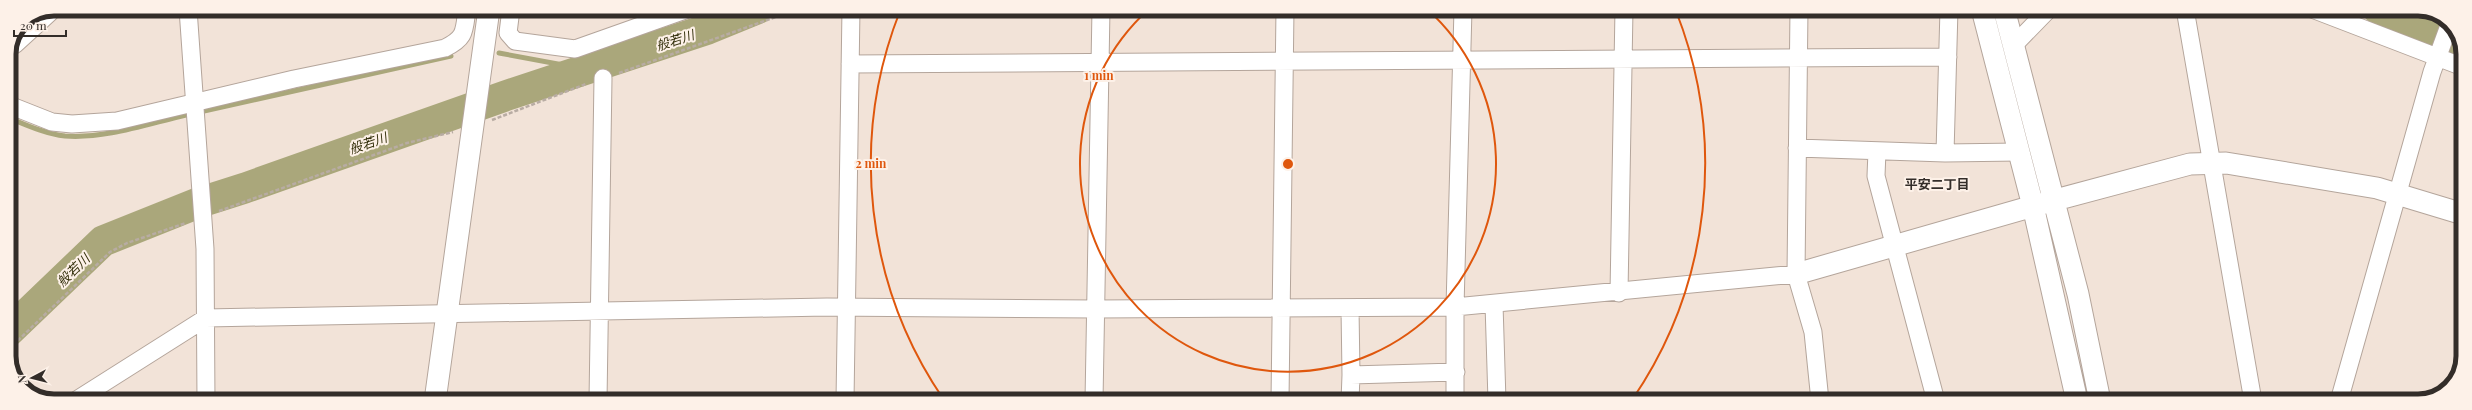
<svg xmlns="http://www.w3.org/2000/svg" width="2472" height="410" font-family="'Playfair Display','Noto Sans JP',serif">
<style>
.lines{fill:none;stroke-linecap:round;stroke-linejoin:round}
.stream{stroke:#aaa77b;stroke-width:5}
.river{stroke:#aaa77b;stroke-width:31}
.minor-casing{stroke:#b4a59b;stroke-width:19}
.tertiary-casing{stroke:#b4a59b;stroke-width:23}
.secondary-casing{stroke:#b4a59b;stroke-width:24}
.path{stroke:#b8aca3;stroke-width:2.5;stroke-dasharray:4 2;stroke-linecap:butt}
.minor{stroke:#fff;stroke-width:17}
.tertiary{stroke:#fff;stroke-width:21}
.secondary{stroke:#fff;stroke-width:22}
.ring{fill:none;stroke:#df570d;stroke-width:2}
.labels{text-anchor:middle;stroke-width:4;stroke-linejoin:round;paint-order:stroke}
.water-label{font-size:13px;font-style:italic;fill:#36320e;stroke:#fdf1e8}
.neighbourhood-label{font-size:13px;font-weight:bold;fill:#332d29;stroke:#fdf1e8}
.rim{fill:none;stroke:#332d29;stroke-width:5}
.centre{fill:#df570d;stroke:#fdf1e8;stroke-width:2}
.ring-label{font-size:12px;text-anchor:middle;font-weight:bold;fill:#df570d;stroke:#fdf1e8;stroke-width:4;stroke-linejoin:round;paint-order:stroke}
</style>
<rect width="100%" height="100%" fill="#f2e3d8"/>
<g class="lines">
<path class="stream" d="M 499,53 L 585,69
M 204,111 L 451,56
M 9,118 C 26,125 46,134 65,136 C 105,139 147,124 186,115"/>
<path class="river" d="M 2378,9 L 2459,41
M 9,331 L 103,241 L 198,203 L 245,188 L 505,96 L 708,29 L 757,9"/>
<g class="minor-casing">
<path id="minor" d="M 188,9 L 205,249 L 206,401
M 511,9 L 508,33 L 515,41 L 575,49 L 688,9
M 1799,9 L 1796,274 L 1813,332 L 1820,401
M 2185,9 L 2253,401
M 2312,9 L 2463,67
M 2013,46 L 2049,9
M 850,64 L 1948,57
M 9,105 L 52,122 L 72,124 L 117,121 L 294,79 L 445,48 C 466,38 464,31 467,9
M 1797,148 L 1945,153 L 2019,152
M 1877,151 L 1876,176 L 1936,401
M 1945,153 L 1949,9
M 1619,293 L 1624,9
M 1494,304 L 1497,401
M 1350,308 L 1351,375 L 1456,372
M 75,401 L 206,318 L 827,307 L 1096,309 L 1455,307 L 1796,274
M 598,401 L 603,78
M 845,401 L 851,9
M 1094,401 L 1101,9
M 1280,401 L 1285,9
M 1350,401 L 1351,375
M 1455,401 L 1455,307 L 1463,9
M 2339,401 L 2432,72 L 2450,23"/>
</g>
<g class="tertiary-casing">
<path id="tertiary" d="M 1982,9 L 2033,206 L 2077,401
M 2004,9 L 2078,294 L 2100,401
M 1796,274 L 2033,206 L 2190,164 L 2226,163 L 2377,188 L 2463,214
M 435,401 L 489,9"/>
</g>
<g class="secondary-casing">
<path id="secondary" d="M 13,43 L 48,11"/>
</g>
<path class="path" d="M 619,73 L 798,9
M 492,120 L 586,84
M 219,211 L 407,143 L 453,132
M 9,349 L 110,252 L 127,243 L 186,223"/>
<use href="#minor" class="minor"/>
<use href="#tertiary" class="tertiary"/>
<use href="#secondary" class="secondary"/>
</g>
<g class="ring">
<path d="M1427 9A208 208 0 1 1 1149 9"/>
<path d="M944 400A417 417 0 0 1 900 11M1676 11A417 417 0 0 1 1632 400"/>
</g>
<g class="labels">
<g class="water-label">
<text transform="translate(675 40) rotate(-18)" y="5">般若川</text>
<text transform="translate(368 143) rotate(-19)" y="5">般若川</text>
<text transform="translate(73 270) rotate(-44)" y="5">般若川</text>
</g>
<g class="neighbourhood-label">
<text x="1937" y="189">平安二丁目</text>
</g>
</g>
<path d="M0 0H2472V410H0ZM54 16H2418A38 38 0 0 1 2456 54V356A38 38 0 0 1 2418 394H54A38 38 0 0 1 16 356V54A38 38 0 0 1 54 16Z" fill="#fdf1e8" fill-rule="evenodd"/>
<path class="rim" d="M54 16H2418A38 38 0 0 1 2456 54V356A38 38 0 0 1 2418 394H54A38 38 0 0 1 16 356V54A38 38 0 0 1 54 16Z"/>
<circle cx="1288" cy="164" r="6" class="centre"/>
<g class="ring-label">
<text x="1099" y="80">1 min</text>
<text x="871" y="168">2 min</text>
</g>
<g transform="translate(32 378) rotate(263)" stroke="#fdf1e8" stroke-width="3" paint-order="stroke">
<path d="M0-3L7 15L0 10L-7 15Z" fill="#332d29"/>
<text y="-6" font-size="11" font-weight="bold" text-anchor="middle" fill="#332d29">N</text>
</g>
<path d="M14 30v6h52v-6" fill="none" stroke="#332d29" stroke-width="2"/>
<text x="20" y="30" font-size="12" fill="#332d29" stroke="#fdf1e8" stroke-width="3" paint-order="stroke">20 m</text>
</svg>
